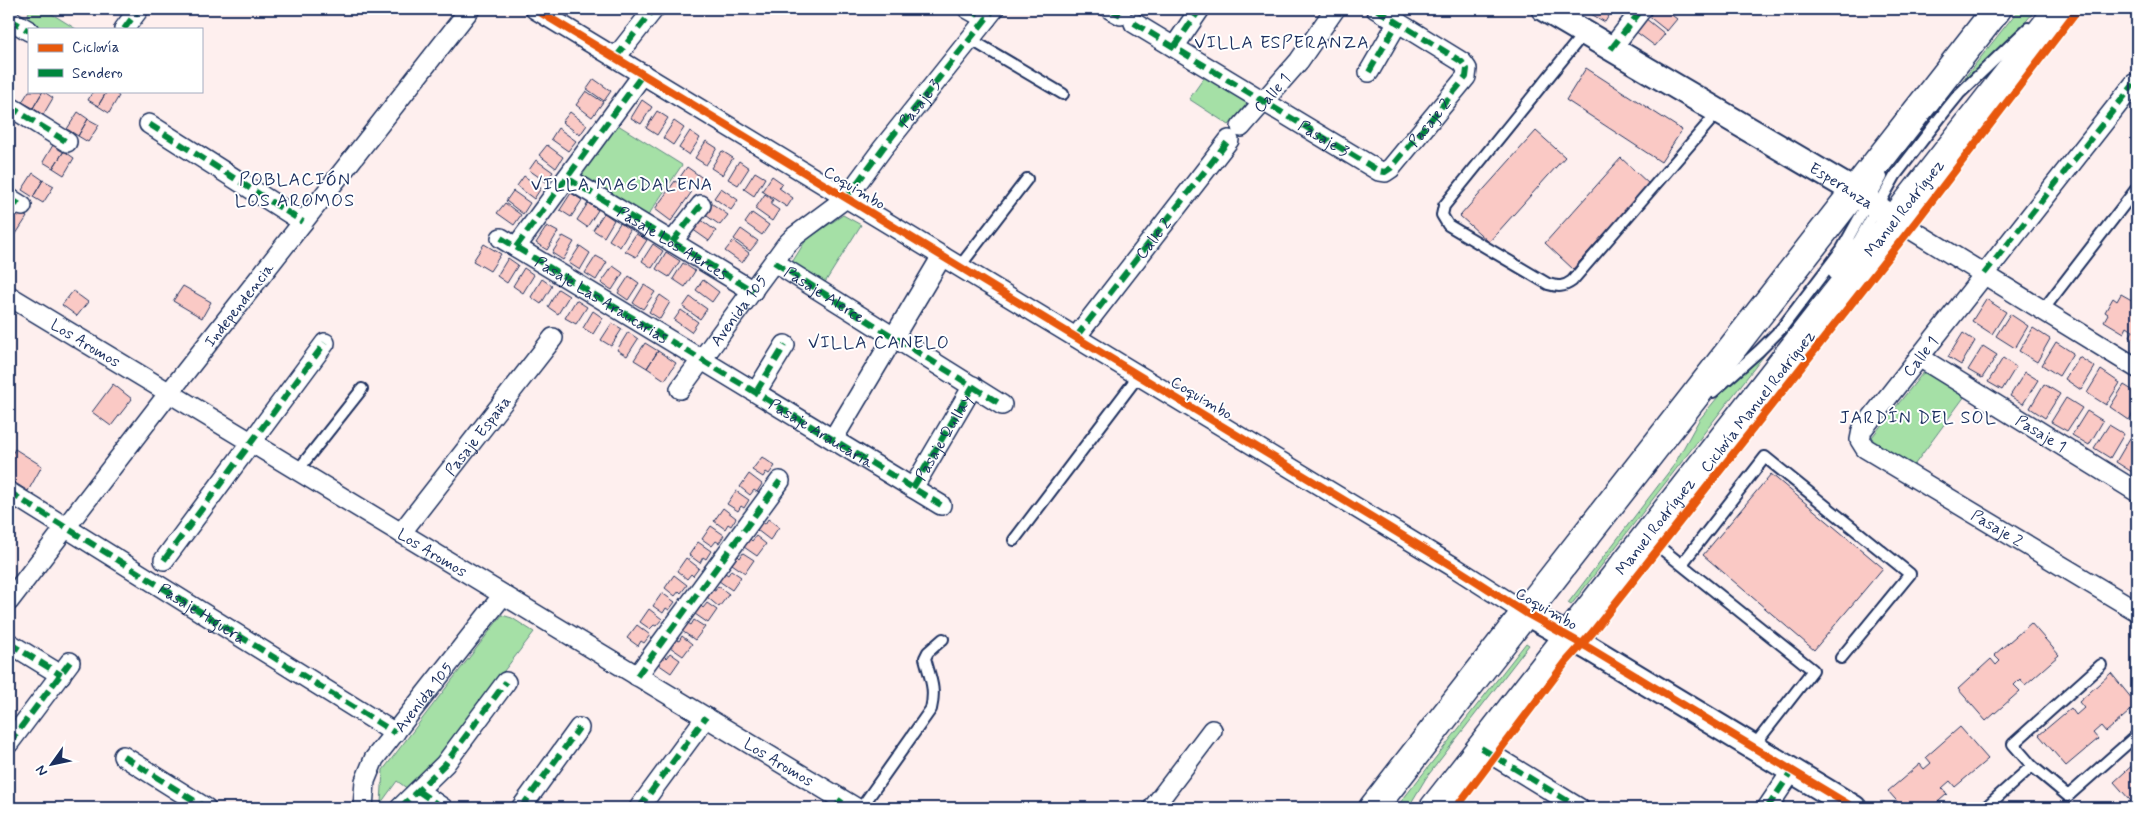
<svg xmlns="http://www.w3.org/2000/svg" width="2146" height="817" font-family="Mynerve,sans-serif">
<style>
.green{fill:#a5e0a6;stroke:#608882}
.building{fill:#fac9c5;stroke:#1b2f5e}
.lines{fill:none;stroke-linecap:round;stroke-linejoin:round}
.service-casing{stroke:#1b2f5e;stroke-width:14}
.minor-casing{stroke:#1b2f5e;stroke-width:22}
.tertiary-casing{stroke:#1b2f5e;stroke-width:28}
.primary-casing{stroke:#1b2f5e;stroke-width:31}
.service{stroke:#fff;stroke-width:10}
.minor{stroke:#fff;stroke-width:19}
.tertiary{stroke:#fff;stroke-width:24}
.primary{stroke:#fff;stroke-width:28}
.quiet{stroke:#00873e;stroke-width:6;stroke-dasharray:12 6;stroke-linecap:butt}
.cycleway-casing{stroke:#fff;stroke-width:11}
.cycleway{stroke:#e8590c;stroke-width:8}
.labels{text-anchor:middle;stroke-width:4;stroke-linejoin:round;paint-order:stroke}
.street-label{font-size:16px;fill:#1b2f5e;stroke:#fff}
.neighbourhood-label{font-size:18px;letter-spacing:1px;fill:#1b2f5e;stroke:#fff}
</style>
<rect width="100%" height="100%" fill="#feefee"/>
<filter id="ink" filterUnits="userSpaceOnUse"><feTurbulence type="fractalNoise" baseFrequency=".02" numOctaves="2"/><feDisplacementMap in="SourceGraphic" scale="10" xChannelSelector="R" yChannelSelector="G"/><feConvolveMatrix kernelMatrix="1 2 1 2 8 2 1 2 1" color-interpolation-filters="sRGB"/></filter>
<g filter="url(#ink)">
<path class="green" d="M 30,9 L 44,9 L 76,29 L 39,29 L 26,20 Z
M 2019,9 L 2036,9 L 2019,30 L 1963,82 L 1962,81 Z
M 1206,75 L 1249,101 L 1229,125 L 1189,99 Z
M 618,125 L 682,165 L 647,217 L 579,177 Z
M 843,215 L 861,225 L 824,284 L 791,264 L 806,240 Z
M 1768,349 L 1769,349 L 1571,605 L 1568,603 L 1674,465 L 1699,420 L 1722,392 Z
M 1928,372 L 1965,396 L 1912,468 L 1874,444 L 1872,437 L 1922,374 Z
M 502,615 L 512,618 L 534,632 L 433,763 L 408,789 L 397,781 L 381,803 L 383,770 Z
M 1526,643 L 1529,645 L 1426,778 L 1408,808 L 1396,808 Z"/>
<path class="building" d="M 1594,9 L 1613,9 L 1605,22 L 1591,14 Z
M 1652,9 L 1664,9 L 1677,19 L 1667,31 L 1647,15 Z
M 1645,18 L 1665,34 L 1655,46 L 1635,31 Z
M 1586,68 L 1682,130 L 1661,162 L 1566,100 Z
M 594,79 L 611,91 L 604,101 L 587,89 Z
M 29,91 L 43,91 L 33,108 L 22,102 Z
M 43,91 L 53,98 L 43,115 L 33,108 Z
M 93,91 L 107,91 L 98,106 L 88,100 Z
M 107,91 L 112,91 L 119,96 L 109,113 L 98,106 Z
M 586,91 L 603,102 L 592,117 L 576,105 Z
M 642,100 L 652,107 L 641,124 L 631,118 Z
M 657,111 L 668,118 L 657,135 L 646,128 Z
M 78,112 L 88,119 L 78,136 L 67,129 Z
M 570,112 L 587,125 L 580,135 L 562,122 Z
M 88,119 L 99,125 L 88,142 L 78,136 Z
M 674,121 L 684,128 L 673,145 L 663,138 Z
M 558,128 L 576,141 L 568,151 L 551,139 Z
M 690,131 L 700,138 L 689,155 L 679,148 Z
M 1536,131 L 1565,157 L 1489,242 L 1460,216 Z
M 706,141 L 717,148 L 706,165 L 695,158 Z
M 53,145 L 64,151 L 53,168 L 43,162 Z
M 547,145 L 563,157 L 556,168 L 539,155 Z
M 64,151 L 74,158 L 64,175 L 53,168 Z
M 722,151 L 733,158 L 722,175 L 711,168 Z
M 1621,158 L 1649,184 L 1573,269 L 1545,243 Z
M 536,160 L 553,172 L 546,182 L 529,170 Z
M 739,161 L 749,168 L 738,185 L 728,179 Z
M 687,167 L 704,179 L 697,189 L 680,177 Z
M 755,172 L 765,178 L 754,196 L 744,189 Z
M 33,173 L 43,180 L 33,197 L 22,190 Z
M 524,176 L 541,188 L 534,199 L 517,186 Z
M 772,176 L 782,183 L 779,188 L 793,198 L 787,207 L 762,191 Z
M 43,180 L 54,186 L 43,203 L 33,197 Z
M 675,181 L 691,193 L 671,221 L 655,209 Z
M 721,188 L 738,200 L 731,210 L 714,198 Z
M 513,191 L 530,203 L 523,214 L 506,201 Z
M 571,193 L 582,200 L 571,217 L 560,210 Z
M 765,194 L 773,200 L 770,204 L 779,210 L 772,221 L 755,209 Z
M 505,203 L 521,215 L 514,225 L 497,213 Z
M 588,203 L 598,210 L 587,227 L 577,220 Z
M 711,203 L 728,215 L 720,225 L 704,214 Z
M 9,206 L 16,211 L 9,223 Z
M 16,211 L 27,217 L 16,234 L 9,229 L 9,223 Z
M 604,213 L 614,220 L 604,237 L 593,230 Z
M 752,213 L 769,225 L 762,235 L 745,223 Z
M 700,219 L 716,231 L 709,241 L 692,229 Z
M 620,223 L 630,230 L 620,247 L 609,240 Z
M 547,226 L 558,232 L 547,250 L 536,243 Z
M 741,229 L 758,241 L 750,251 L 734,239 Z
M 636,234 L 647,240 L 636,257 L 625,251 Z
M 563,236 L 574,242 L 563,260 L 552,253 Z
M 733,241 L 749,253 L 742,263 L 725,251 Z
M 484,244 L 501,254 L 490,271 L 473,261 Z
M 653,244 L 663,251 L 652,268 L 642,261 Z
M 580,246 L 590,253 L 580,270 L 569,263 Z
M 666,252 L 680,261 L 669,277 L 656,269 Z
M 596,256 L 607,262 L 596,280 L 585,273 Z
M 508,258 L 518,265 L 507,283 L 497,276 Z
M 683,263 L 695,271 L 685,287 L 673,279 Z
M 613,266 L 623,273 L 612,290 L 601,283 Z
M 524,268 L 534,275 L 523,293 L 513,286 Z
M 629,276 L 639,283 L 628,300 L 618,293 Z
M 542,279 L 552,286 L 541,304 L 531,297 Z
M 703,280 L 719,292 L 712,302 L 696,290 Z
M 644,285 L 655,292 L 643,309 L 633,303 Z
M 183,286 L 211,302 L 202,318 L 173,301 Z
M 558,289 L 569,296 L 558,314 L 548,307 Z
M 73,291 L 88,302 L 77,316 L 62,305 Z
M 2121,294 L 2137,303 L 2137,341 L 2130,336 L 2133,331 L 2127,327 L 2124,333 L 2104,321 L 2108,314 L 2105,312 L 2113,298 L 2117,301 Z
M 660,295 L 670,302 L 660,319 L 649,312 Z
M 690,297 L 707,309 L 700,319 L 683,307 Z
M 1986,299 L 2006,312 L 1992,334 L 1972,321 Z
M 576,300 L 587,307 L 576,324 L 565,318 Z
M 681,310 L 698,322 L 691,332 L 674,320 Z
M 593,311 L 603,318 L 593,334 L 583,328 Z
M 2010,314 L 2028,326 L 2015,348 L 1996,336 Z
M 612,323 L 622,329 L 611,346 L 601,340 Z
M 2033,328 L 2050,339 L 2037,362 L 2019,351 Z
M 628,332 L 638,339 L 627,356 L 617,350 Z
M 1963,333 L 1975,341 L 1961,365 L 1948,357 Z
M 2056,342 L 2073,353 L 2059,376 L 2042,365 Z
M 645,343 L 658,351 L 647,368 L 634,360 Z
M 1983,346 L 1997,355 L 1982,378 L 1968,370 Z
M 658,351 L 676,363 L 665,380 L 647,368 Z
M 2079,357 L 2095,367 L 2081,390 L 2065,379 Z
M 2003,358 L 2016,367 L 2002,390 L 1988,382 Z
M 2101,370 L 2120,383 L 2106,405 L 2087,393 Z
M 2025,372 L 2038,380 L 2023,404 L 2010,396 Z
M 113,384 L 132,399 L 111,426 L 92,412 Z
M 2044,384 L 2060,394 L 2045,418 L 2030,408 Z
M 2124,385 L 2137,393 L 2137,407 L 2129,420 L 2110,407 Z
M 2066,398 L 2082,408 L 2067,431 L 2051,422 Z
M 2087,411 L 2103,421 L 2089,445 L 2072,435 Z
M 2109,425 L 2124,434 L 2110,458 L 2094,448 Z
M 2130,438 L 2137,442 L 2137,463 L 2132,472 L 2116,462 Z
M 15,449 L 42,466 L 28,491 L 9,479 L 9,459 Z
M 762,457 L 775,466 L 769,474 L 766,472 L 763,477 L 752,470 Z
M 749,474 L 762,484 L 757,492 L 754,490 L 750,495 L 740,487 Z
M 1771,474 L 1883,568 L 1814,650 L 1703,555 Z
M 736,491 L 749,500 L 744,508 L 741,506 L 738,511 L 727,504 Z
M 723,508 L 736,518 L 731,526 L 728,524 L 725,529 L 714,521 Z
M 768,519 L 779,527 L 770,540 L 757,530 L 762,522 L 765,524 Z
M 711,526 L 724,535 L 719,543 L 716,541 L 712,546 L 702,539 Z
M 756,536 L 766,544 L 757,556 L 744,547 L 750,539 L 752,541 Z
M 698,542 L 711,551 L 706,559 L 703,557 L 700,563 L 689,555 Z
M 743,553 L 754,560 L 745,573 L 732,564 L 738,556 L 740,558 Z
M 686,558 L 699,568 L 693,576 L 691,574 L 687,579 L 677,571 Z
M 731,570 L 741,577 L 732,590 L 719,581 L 725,573 L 728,575 Z
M 674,575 L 687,585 L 681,593 L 679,591 L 675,596 L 665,588 Z
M 718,586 L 729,594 L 719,607 L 707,597 L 712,590 L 715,591 Z
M 662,593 L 675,602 L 669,610 L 666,608 L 663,613 L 653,606 Z
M 707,603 L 717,610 L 708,623 L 695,614 L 701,606 L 703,608 Z
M 649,609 L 662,619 L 656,626 L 654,625 L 650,629 L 640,622 Z
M 694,620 L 705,627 L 695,640 L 682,631 L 688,623 L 691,625 Z
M 2031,623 L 2059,655 L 2025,685 L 2020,679 L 2014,685 L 2020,691 L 1986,721 L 1958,689 L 1991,659 L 1996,665 L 2000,661 L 1994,655 Z
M 637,625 L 650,635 L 644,643 L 641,641 L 638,646 L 627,638 Z
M 682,636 L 692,644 L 683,656 L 670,647 L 676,639 L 679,641 Z
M 670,653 L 680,660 L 671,673 L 658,664 L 664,656 L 666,658 Z
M 2111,673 L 2137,705 L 2106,732 L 2101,726 L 2093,733 L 2098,739 L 2066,766 L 2039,735 L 2071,708 L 2076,715 L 2084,708 L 2079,702 Z
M 1960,727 L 1988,759 L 1955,787 L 1950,781 L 1942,788 L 1947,794 L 1931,808 L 1903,808 L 1888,791 L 1920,764 L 1924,769 L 1931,763 L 1926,757 Z
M 2137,761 L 2137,808 L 2114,782 Z"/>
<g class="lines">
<g class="service-casing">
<path id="service" d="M 1584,33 L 1444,206 L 1442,215 L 1448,225 L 1548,284 C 1558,287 1564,287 1572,281 L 1718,112
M 970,39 L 1063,94
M 960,266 L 1027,179
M 1834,274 L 1859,240 L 1895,176 L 1946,110 L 1959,94 L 2028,28
M 2043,310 L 2137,188
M 1713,392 L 1759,351 L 1781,329 L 1842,249 L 1882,177
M 298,470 L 362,389
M 1647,537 L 1813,670 L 1753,747
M 1014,540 L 1139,375
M 1682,564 L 1765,457 L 1910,574 L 1841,658
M 2101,665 L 2013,744 L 2032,766 L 2068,796 L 2137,735
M 861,808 L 931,709 C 936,688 930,678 925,658 L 928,652 L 943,639
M 1985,808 L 2032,766"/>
</g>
<g class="minor-casing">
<g id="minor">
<path d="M 535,9 L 1454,567 L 1526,613"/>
<path d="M 968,9 L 986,19"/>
<path d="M 1110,9 L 1121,15"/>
<path d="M 9,19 L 29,31"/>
<path id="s1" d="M 1134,23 L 1379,171 L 1385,172 L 1391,168 L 1466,77 L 1467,69 L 1462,62 L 1376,9"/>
<path d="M 124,29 L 139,9"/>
<path d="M 1174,47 L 1200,9"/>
<path d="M 1611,49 L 1642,9"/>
<path d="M 616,57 L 654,9"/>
<path d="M 1369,72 L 1398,22"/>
<path id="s2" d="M 2134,84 L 1862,430 L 1860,440 L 1865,448 L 2137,611"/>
<path d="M 9,106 L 67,142"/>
<path d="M 149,124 L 303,222"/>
<path id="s3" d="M 1241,127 L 1299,61 L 1335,9"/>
<path id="s4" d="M 567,178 L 753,291"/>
<path d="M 9,198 L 22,206"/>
<path d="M 1894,219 L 2137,368"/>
<path id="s5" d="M 501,238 L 941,505"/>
<path d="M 672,242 L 701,205"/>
<path d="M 516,247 L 643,74"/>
<path id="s6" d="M 774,262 L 1002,405"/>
<path id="s7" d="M 9,296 L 856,808"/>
<path d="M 1076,337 L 1229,140"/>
<path id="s8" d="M 1919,357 L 2137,492"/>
<path id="s9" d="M 680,389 L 786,245 L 795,236 L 846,198 L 883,148 L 994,9"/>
<path d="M 756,392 L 785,345"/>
<path d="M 833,439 L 942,256"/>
<path id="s10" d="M 913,488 L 973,386"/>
<path d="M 9,492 L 395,733"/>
<path id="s11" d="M 401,533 L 553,338"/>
<path d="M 164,560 L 325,343"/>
<path id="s12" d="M 9,601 L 169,393 L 470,9"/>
<path d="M 9,643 L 61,675"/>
<path d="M 637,676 L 780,481"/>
<path d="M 9,743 L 70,662"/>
<path d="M 1481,748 L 1579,808"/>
<path d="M 123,756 L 206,808"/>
<path d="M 418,791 L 443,808"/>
<path id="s13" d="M 363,808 L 365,781 L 374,759 L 503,595"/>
<path d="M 400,808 L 445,764 L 506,682"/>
<path d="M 521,808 L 579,728"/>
<path d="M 639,808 L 706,717"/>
<path d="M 1153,808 L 1212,730"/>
<path d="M 1767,808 L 1792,771"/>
</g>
</g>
<g class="tertiary-casing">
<g id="tertiary">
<path id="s14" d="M 1544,9 L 1842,184 L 1894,219"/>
<path d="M 1526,613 L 1589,648 L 1854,808"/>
</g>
</g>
<g class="primary-casing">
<g id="primary">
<path d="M 1373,808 L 1997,9"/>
<path id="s15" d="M 1434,808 L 2059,9"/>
</g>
</g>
<use href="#service" class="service"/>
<use href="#minor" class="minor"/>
<use href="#tertiary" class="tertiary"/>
<use href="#primary" class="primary"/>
<g class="quiet">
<path d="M 968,9 L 986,19"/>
<path d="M 1110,9 L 1121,15"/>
<path d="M 9,19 L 29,31"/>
<path d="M 1134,23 L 1379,171 L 1385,172 L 1391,168 L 1466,77 L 1467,69 L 1462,62 L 1376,9"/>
<path d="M 124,29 L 139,9"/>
<path d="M 1174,47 L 1200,9"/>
<path d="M 1611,49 L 1642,9"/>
<path d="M 616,57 L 654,9"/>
<path d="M 1369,72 L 1398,22"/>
<path d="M 9,106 L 67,142"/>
<path d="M 149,124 L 303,222"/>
<path d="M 567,178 L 753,291"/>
<path d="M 9,198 L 22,206"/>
<path d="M 846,198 L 883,148 L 994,9"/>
<path d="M 501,238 L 941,505"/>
<path d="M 672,242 L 701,205"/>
<path d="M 516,247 L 643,74"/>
<path d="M 774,262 L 1002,405"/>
<path d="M 1984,274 L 2134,84"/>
<path id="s16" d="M 1076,337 L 1229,140"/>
<path d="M 756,392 L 785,345"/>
<path d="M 913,488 L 973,386"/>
<path id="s17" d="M 9,492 L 395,733"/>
<path d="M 164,560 L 325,343"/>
<path d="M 9,643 L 61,675"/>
<path d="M 637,676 L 780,481"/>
<path d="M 9,743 L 70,662"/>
<path d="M 1481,748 L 1579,808"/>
<path d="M 123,756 L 206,808"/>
<path d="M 418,791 L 443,808"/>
<path d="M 400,808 L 445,764 L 506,682"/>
<path d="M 521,808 L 579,728"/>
<path d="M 639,808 L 706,717"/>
<path d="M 835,808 L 842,799"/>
<path d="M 1767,808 L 1792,771"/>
</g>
<g class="cycleway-casing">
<path id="cycleway" d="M 535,9 L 1454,567 L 1526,613 L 1589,648 L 1854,808
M 1456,808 L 1566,662 L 1592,633 L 1918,219 L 2078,9"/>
</g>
<use href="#cycleway" class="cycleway"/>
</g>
</g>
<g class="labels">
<g class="street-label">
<text dy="6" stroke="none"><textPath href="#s3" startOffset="46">Calle 1</textPath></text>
<text dy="6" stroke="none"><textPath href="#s9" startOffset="375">Pasaje 3</textPath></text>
<text dy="6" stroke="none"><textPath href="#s1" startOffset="359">Pasaje 2</textPath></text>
<text dy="6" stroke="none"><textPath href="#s1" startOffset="222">Pasaje 3</textPath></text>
<text dy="6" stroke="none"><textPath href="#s14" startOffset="346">Esperanza</textPath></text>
<text transform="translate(855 187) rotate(31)" y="6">Coquimbo</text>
<text dy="6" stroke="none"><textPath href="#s15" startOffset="762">Manuel Rodríguez</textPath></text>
<text dy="6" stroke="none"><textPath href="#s16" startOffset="125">Calle 2</textPath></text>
<text dy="6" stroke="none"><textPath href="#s4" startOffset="124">Pasaje Los Alerces</textPath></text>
<text dy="6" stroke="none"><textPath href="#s6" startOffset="60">Pasaje Alerce</textPath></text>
<text dy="6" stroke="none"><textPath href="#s5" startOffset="118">Pasaje Las Araucarias</textPath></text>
<text dy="6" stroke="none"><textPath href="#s12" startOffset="375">Independencia</textPath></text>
<text dy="6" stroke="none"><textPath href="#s9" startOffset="98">Avenida 105</textPath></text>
<text dy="6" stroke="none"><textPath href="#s7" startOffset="90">Los Aromos</textPath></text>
<text transform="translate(1920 356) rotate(-52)" y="6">Calle 1</text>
<text transform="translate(1202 397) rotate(31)" y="6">Coquimbo</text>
<text transform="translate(1757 401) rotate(-52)" y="6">Ciclovía Manuel Rodriguez</text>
<text dy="6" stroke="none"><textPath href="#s5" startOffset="375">Pasaje Araucaria</textPath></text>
<text dy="6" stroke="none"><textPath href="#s8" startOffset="144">Pasaje 1</textPath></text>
<text dy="6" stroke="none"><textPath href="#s11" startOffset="124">Pasaje España</textPath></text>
<text dy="6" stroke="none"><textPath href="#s10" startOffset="59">Pasaje Quillay</textPath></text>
<text dy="6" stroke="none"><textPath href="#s15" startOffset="358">Manuel Rodríguez</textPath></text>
<text dy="6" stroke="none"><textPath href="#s2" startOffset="614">Pasaje 2</textPath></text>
<text dy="6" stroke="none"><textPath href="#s7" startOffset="495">Los Aromos</textPath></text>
<text transform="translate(1547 608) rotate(30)" y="6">Coquimbo</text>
<text dy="6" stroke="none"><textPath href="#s17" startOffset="228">Pasaje Higuera</textPath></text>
<text dy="6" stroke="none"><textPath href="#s13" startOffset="130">Avenida 105</textPath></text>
<text dy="6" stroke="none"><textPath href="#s7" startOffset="900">Los Aromos</textPath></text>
</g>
<g class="neighbourhood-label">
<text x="1282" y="48">VILLA ESPERANZA</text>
<text x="295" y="185">POBLACIÓN<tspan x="295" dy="21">LOS AROMOS</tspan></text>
<text x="622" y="190">VILLA MAGDALENA</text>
<text x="879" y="348">VILLA CANELO</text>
<text x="1918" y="423">JARDÍN DEL SOL</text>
</g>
</g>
<rect width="2146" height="817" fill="none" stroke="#fff" stroke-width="30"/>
<rect x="15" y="15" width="2116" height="787" fill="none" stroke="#1b2f5e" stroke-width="2" filter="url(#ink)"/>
<rect x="28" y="28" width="175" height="65" fill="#ffffff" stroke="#a4acbf"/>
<rect x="38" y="44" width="25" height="8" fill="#e8590c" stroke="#a4acbf"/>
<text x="72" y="52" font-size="15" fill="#1b2f5e">Ciclovía</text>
<rect x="38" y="69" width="25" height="8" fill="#00873e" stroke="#a4acbf"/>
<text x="72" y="78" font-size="15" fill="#1b2f5e">Sendero</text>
<g transform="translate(52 764) rotate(237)" stroke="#ffffff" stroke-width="4" paint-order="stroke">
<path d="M0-4L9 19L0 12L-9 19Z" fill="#1b2f5e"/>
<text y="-8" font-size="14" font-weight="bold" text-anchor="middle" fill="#1b2f5e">N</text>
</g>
</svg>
